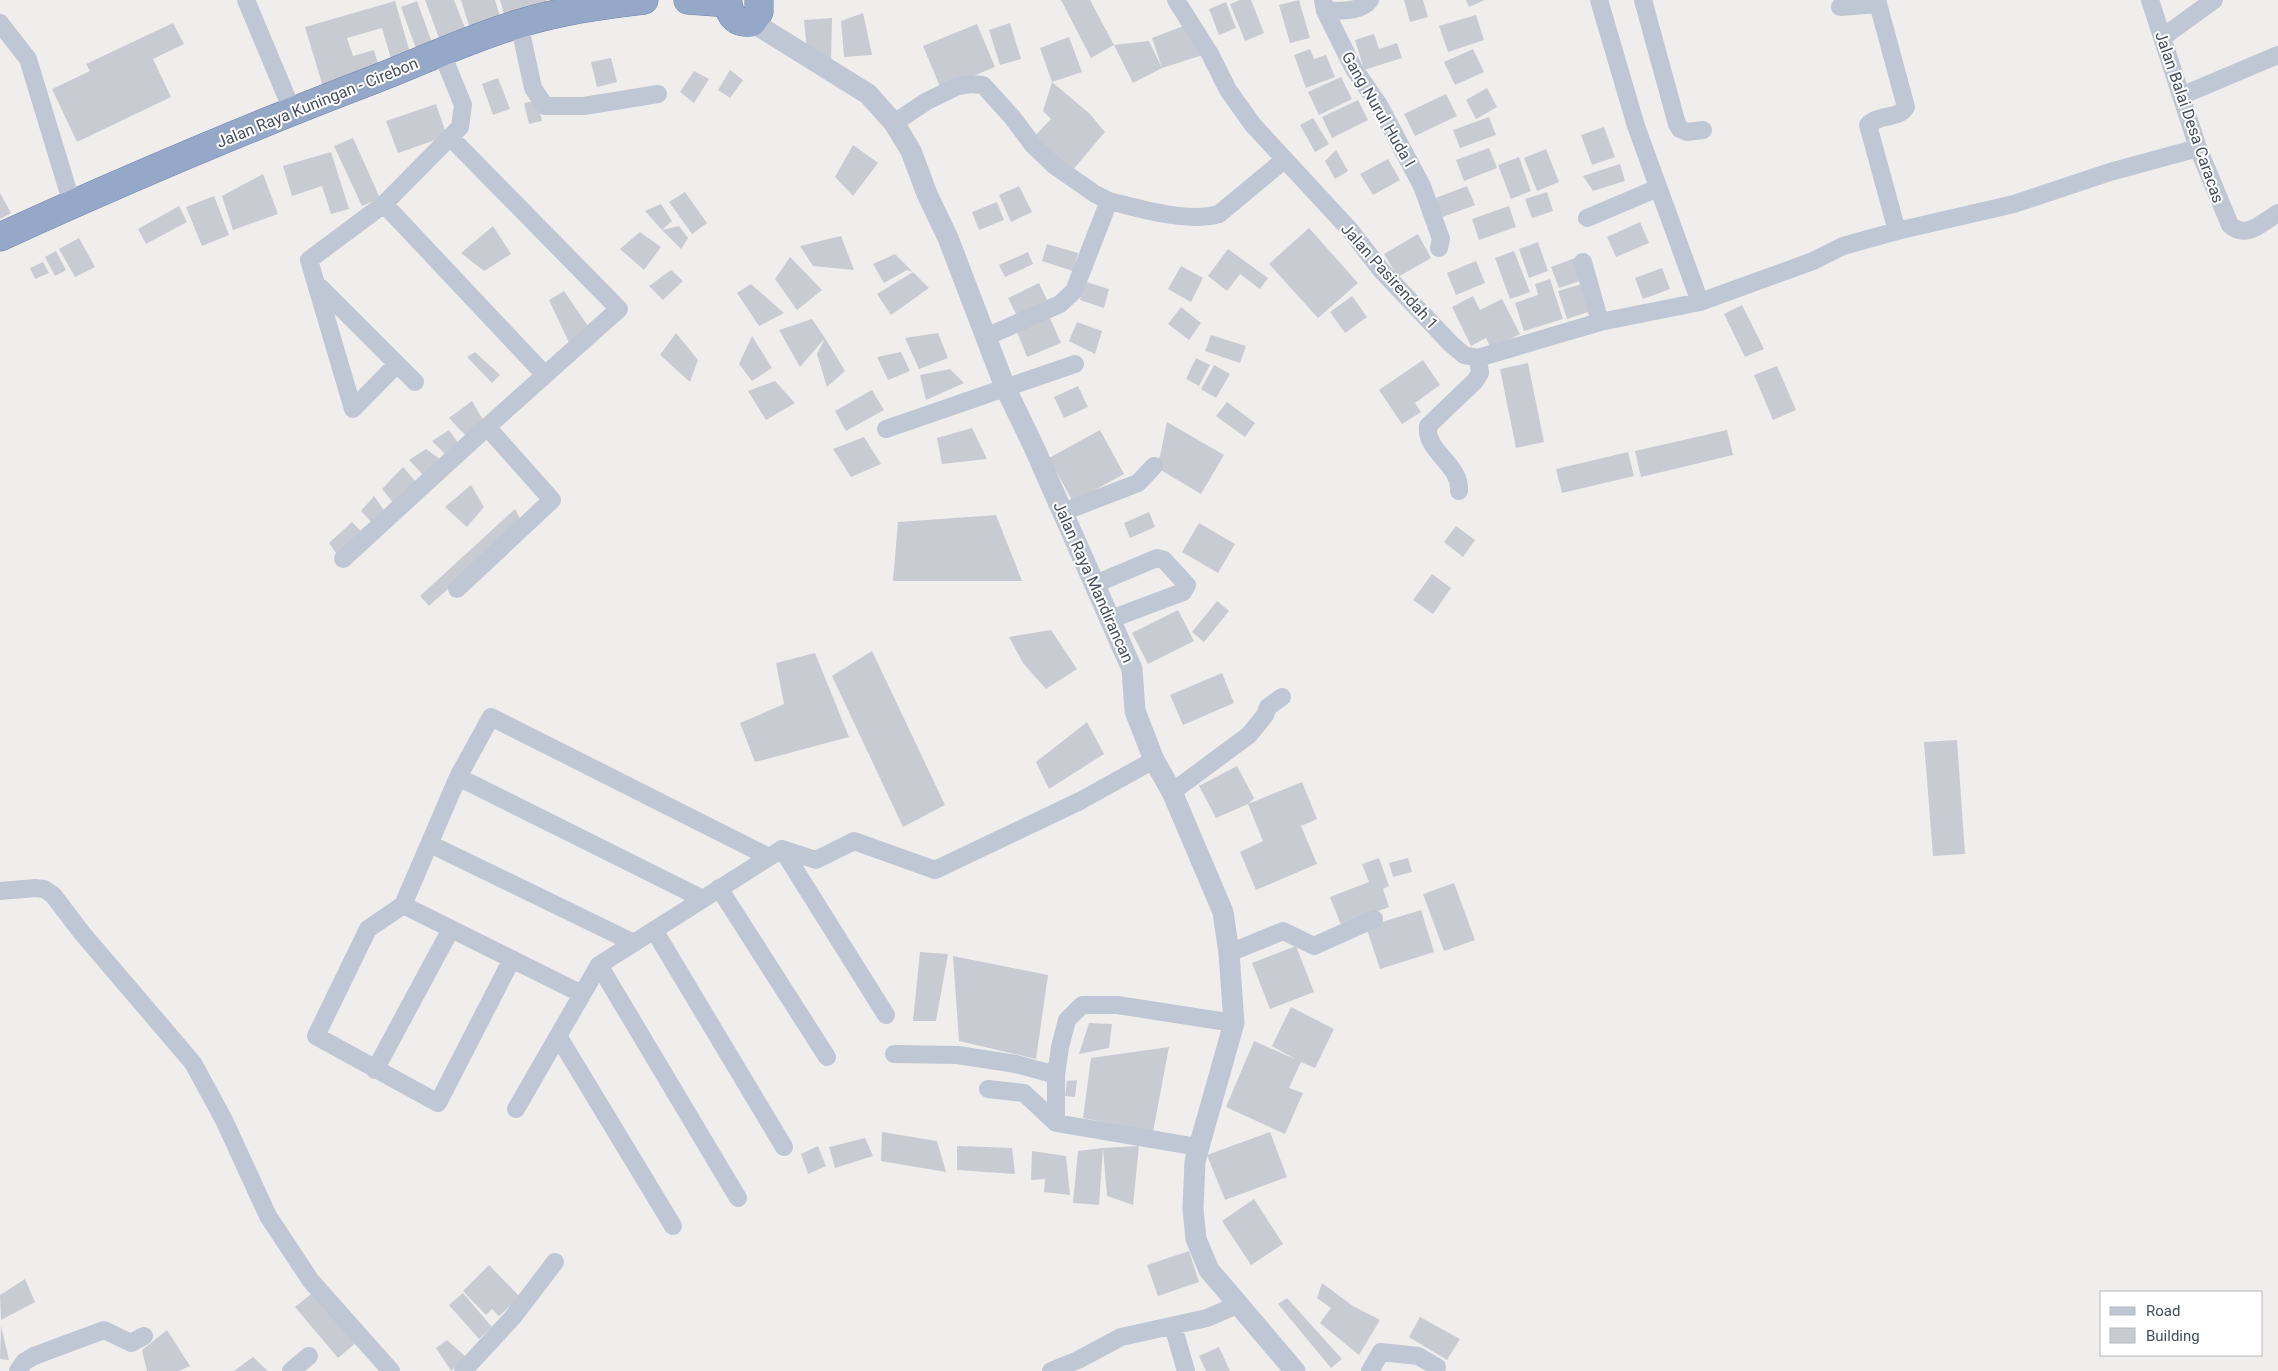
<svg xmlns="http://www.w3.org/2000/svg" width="2278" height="1371" font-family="Roboto,sans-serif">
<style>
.building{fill:#c9cbd3}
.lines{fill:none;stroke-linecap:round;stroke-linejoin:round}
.trunk-casing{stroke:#6c82ac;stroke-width:29}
.minor{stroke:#bfc7d4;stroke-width:18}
.tertiary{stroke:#bfc7d4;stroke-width:21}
.trunk{stroke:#96a8c7;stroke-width:28}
.labels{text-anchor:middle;stroke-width:4;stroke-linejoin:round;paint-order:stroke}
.street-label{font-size:16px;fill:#444e5c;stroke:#fff}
</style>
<rect width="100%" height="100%" fill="#f0eded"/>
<path class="building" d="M 425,0 L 454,0 L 465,28 L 439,38 Z
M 461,0 L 495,0 L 502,23 L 471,32 Z
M 500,0 L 546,0 L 548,7 L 505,18 Z
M 1061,0 L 1090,0 L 1114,45 L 1091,58 Z
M 1240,0 L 1251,0 L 1264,33 L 1245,41 L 1230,4 Z
M 1299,0 L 1310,38 L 1290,43 L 1279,5 Z
M 1404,0 L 1423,0 L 1428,17 L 1410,22 Z
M 1466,0 L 1485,0 L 1469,7 Z
M 395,1 L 411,56 L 392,62 L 382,28 L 347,38 L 353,56 L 374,50 L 380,70 L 323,87 L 305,27 Z
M 417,1 L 434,48 L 418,54 L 401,7 Z
M 1226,2 L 1236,28 L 1219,35 L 1209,9 Z
M 863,13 L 872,55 L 844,57 L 841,21 Z
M 1476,15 L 1484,40 L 1448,52 L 1439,26 Z
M 832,18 L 831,61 L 807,52 L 804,20 Z
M 173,23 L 184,44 L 153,59 L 171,97 L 77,142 L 52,89 L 90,71 L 86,64 Z
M 1010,23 L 1021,59 L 1000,65 L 989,30 Z
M 1191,23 L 1203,55 L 1162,68 L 1133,83 L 1114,45 L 1149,41 L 1162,68 L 1152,38 Z
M 977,24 L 995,67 L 941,89 L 923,46 Z
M 1374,34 L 1379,49 L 1397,43 L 1402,58 L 1364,70 L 1355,40 Z
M 1069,37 L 1082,72 L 1052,82 L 1040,48 Z
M 1310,49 L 1314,59 L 1326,55 L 1335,77 L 1306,88 L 1294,55 Z
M 1473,49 L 1484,72 L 1455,85 L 1444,62 Z
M 611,58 L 617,82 L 597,87 L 591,62 Z
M 730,70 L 743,80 L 730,98 L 718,90 Z
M 694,71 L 709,79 L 694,103 L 680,92 Z
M 1341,77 L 1352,99 L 1319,115 L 1308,92 Z
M 498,78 L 510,109 L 493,115 L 482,84 Z
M 1052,82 L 1090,114 L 1105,132 L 1071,172 L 1032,139 L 1051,119 L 1043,111 Z
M 1487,88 L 1497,107 L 1476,119 L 1466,100 Z
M 1446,94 L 1457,116 L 1415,136 L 1404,114 Z
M 537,100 L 542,121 L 529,124 L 524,103 Z
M 1358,100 L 1368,120 L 1332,138 L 1322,117 Z
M 436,104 L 447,136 L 398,153 L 386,121 Z
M 1489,117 L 1496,135 L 1460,148 L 1453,130 Z
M 1313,118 L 1329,144 L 1315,152 L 1300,125 Z
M 1604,127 L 1615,157 L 1592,165 L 1581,135 Z
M 353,138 L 380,198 L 362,206 L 334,146 Z
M 853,145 L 878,163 L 853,196 L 835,177 Z
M 1489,148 L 1497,168 L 1464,181 L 1456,160 Z
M 1546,149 L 1559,182 L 1537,191 L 1524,158 Z
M 1336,150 L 1348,171 L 1335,179 L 1325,161 Z
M 331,152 L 349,209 L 331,214 L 322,186 L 292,196 L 283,166 Z
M 1519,157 L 1531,191 L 1511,199 L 1498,165 Z
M 1388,159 L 1400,180 L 1373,195 L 1360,174 Z
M 1620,164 L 1625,181 L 1593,191 L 1583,176 Z
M 263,174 L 278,214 L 233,230 L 222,196 Z
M 1019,186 L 1032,212 L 1011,222 L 999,195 Z
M 1467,186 L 1475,205 L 1440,218 L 1433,199 Z
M 685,192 L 707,223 L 692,234 L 669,202 Z
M 1547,192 L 1553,211 L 1532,218 L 1525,199 Z
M 0,193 L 11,213 L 0,219 Z
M 214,196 L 229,235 L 202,246 L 186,207 Z
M 997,202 L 1004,220 L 979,230 L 972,212 Z
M 661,204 L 672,221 L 662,230 L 679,226 L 688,238 L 681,249 L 662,230 L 645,211 Z
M 179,206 L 187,222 L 146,244 L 138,229 Z
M 1509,206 L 1516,227 L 1479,240 L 1472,219 Z
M 1640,222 L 1649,243 L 1616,257 L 1607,237 Z
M 493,226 L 511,254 L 484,271 L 461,253 Z
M 1309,228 L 1358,283 L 1318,318 L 1269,264 Z
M 640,232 L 661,247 L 644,270 L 620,249 Z
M 1418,234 L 1431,258 L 1398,277 L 1384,254 Z
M 841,236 L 854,270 L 813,266 L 800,246 Z
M 79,238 L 95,267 L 75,277 L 59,249 Z
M 1538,242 L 1548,271 L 1529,278 L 1519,249 Z
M 1047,244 L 1078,253 L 1073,271 L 1042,261 Z
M 1228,249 L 1268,278 L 1260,289 L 1240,274 L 1227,291 L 1208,276 Z
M 56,251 L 66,270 L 55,276 L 45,257 Z
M 1514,251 L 1530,292 L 1510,299 L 1495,258 Z
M 1028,252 L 1033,264 L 1005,277 L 999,265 Z
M 895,254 L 929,288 L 891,315 L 877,294 L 913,272 L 907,270 L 884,283 L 873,264 Z
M 790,257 L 822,290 L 797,310 L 775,279 Z
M 1575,258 L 1583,280 L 1559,288 L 1551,267 Z
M 1476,261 L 1485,283 L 1456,295 L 1447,273 Z
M 43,262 L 49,273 L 35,279 L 30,268 Z
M 1181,266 L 1203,278 L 1191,302 L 1168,289 Z
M 1662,268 L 1670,289 L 1643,299 L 1635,278 Z
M 671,270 L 683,281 L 663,300 L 649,286 Z
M 1550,279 L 1563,319 L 1524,331 L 1515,303 L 1538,295 L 1535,284 Z
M 1086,282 L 1109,289 L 1104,308 L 1080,300 Z
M 1039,283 L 1047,300 L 1017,316 L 1008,298 Z
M 751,284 L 784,313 L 759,326 L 737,293 Z
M 1582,284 L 1591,311 L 1567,319 L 1558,291 Z
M 564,291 L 588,326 L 572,349 L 549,300 Z
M 1352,296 L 1367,317 L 1345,333 L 1330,312 Z
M 1473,296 L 1480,310 L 1502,299 L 1520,334 L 1491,349 L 1486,338 L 1471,346 L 1452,307 Z
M 1742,305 L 1764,349 L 1745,357 L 1724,314 Z
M 1181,307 L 1201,323 L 1189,340 L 1168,324 Z
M 1050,318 L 1061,343 L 1027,357 L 1017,332 Z
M 812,319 L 825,338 L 845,371 L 827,387 L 817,354 L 825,338 L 800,367 L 779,330 Z
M 1077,322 L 1102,331 L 1095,354 L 1069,341 Z
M 676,333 L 698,360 L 690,382 L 660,355 Z
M 938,333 L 948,358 L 919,369 L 905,338 Z
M 1211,335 L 1246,346 L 1240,363 L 1205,351 Z
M 752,336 L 772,368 L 752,381 L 739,364 Z
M 475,352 L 500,375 L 492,383 L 467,357 Z
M 901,352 L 910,371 L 888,380 L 877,357 Z
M 1196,358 L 1210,365 L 1199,386 L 1186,379 Z
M 1423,360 L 1440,385 L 1415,403 L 1421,412 L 1402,424 L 1379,390 Z
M 1528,363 L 1544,442 L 1516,448 L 1500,369 Z
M 1214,365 L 1230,374 L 1216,398 L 1201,389 Z
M 1777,366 L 1796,410 L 1773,420 L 1754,375 Z
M 950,369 L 964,383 L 926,400 L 920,375 Z
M 775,381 L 795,403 L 766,420 L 748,391 Z
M 1078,386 L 1088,407 L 1064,418 L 1054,397 Z
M 872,390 L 884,410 L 846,431 L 835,411 Z
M 472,401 L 483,420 L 468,438 L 449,418 Z
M 1227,402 L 1255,423 L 1245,437 L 1216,416 Z
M 1167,422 L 1224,455 L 1201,494 L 1154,466 L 1160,456 Z
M 972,428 L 987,459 L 942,464 L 937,438 Z
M 449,430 L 459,444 L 445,454 L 432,441 Z
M 1100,430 L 1124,474 L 1073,502 L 1049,458 Z
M 1727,430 L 1733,455 L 1641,477 L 1635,451 Z
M 864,437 L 881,464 L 851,477 L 833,449 Z
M 426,449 L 440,459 L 424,476 L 409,460 Z
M 1628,452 L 1634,476 L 1562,493 L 1556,469 Z
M 403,467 L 416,482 L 395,505 L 382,489 Z
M 471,485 L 484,507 L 467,527 L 445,507 Z
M 374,496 L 386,513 L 373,524 L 361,511 Z
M 515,509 L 522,522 L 429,606 L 420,596 Z
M 1149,512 L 1155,527 L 1130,538 L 1124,523 Z
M 996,515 L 1022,581 L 893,581 L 898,522 Z
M 352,522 L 363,533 L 340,559 L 329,543 Z
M 1199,523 L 1235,544 L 1218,573 L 1182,552 Z
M 1456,526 L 1475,540 L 1463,557 L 1444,542 Z
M 1432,574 L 1451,588 L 1433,614 L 1413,600 Z
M 1217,601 L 1229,611 L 1204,642 L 1192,632 Z
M 1178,610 L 1194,641 L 1148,664 L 1132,633 Z
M 1051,630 L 1077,669 L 1046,689 L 1023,663 L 1009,637 Z
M 872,651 L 945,805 L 903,827 L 832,676 Z
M 815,653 L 849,737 L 755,762 L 740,723 L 784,704 L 776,663 Z
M 1222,673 L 1234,703 L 1183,725 L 1170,695 Z
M 1087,722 L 1104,754 L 1049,789 L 1036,762 Z
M 1957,740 L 1965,854 L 1933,856 L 1924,742 Z
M 1237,766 L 1254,798 L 1248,804 L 1216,818 L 1199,786 Z
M 1302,782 L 1317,819 L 1301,826 L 1317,864 L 1256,890 L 1240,852 L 1263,841 L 1248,804 Z
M 1379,858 L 1389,886 L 1383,889 L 1389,907 L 1341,925 L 1330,897 L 1369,882 L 1362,864 Z
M 1408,858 L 1412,872 L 1393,877 L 1389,863 Z
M 1454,883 L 1475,940 L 1444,951 L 1423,894 Z
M 1421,910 L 1434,952 L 1380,969 L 1366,927 Z
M 1296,946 L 1314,992 L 1270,1009 L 1252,963 Z
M 920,952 L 948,954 L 936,1021 L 913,1021 Z
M 953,956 L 1048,975 L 1036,1059 L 959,1041 Z
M 1291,1007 L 1334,1029 L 1315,1068 L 1301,1062 L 1289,1088 L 1303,1093 L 1285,1134 L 1226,1107 L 1254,1041 L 1297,1060 L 1272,1046 Z
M 1089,1023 L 1112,1024 L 1109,1048 L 1079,1054 Z
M 1169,1047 L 1153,1132 L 1083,1118 L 1091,1058 Z
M 1077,1080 L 1075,1097 L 1065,1096 L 1067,1081 Z
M 882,1132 L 937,1141 L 946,1172 L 881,1161 Z
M 1270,1132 L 1287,1177 L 1225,1200 L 1207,1155 Z
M 865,1138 L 873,1156 L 835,1168 L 829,1147 Z
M 818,1146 L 826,1166 L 808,1174 L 801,1154 Z
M 957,1146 L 1012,1148 L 1015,1174 L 957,1170 Z
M 1139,1146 L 1133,1205 L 1107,1196 L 1103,1148 L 1099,1205 L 1073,1203 L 1078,1151 L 1103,1148 Z
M 1032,1151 L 1066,1156 L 1070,1195 L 1044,1192 L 1045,1179 L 1031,1180 Z
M 1254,1199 L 1283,1244 L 1251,1265 L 1222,1221 Z
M 1189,1251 L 1199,1282 L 1158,1296 L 1147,1265 Z
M 489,1265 L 520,1297 L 499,1316 L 492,1309 L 486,1315 L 463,1291 Z
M 25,1279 L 35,1302 L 1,1320 L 0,1295 Z
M 1322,1283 L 1353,1306 L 1380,1320 L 1359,1355 L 1320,1323 L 1331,1308 L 1317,1298 Z
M 316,1290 L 358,1341 L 338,1358 L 295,1307 Z
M 463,1293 L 492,1327 L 479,1339 L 449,1305 Z
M 1287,1298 L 1342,1359 L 1331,1368 L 1278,1304 Z
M 1420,1317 L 1460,1339 L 1447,1360 L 1409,1337 Z
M 1,1326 L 9,1360 L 0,1359 Z
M 167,1330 L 190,1366 L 179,1371 L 147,1371 L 142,1350 Z
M 447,1340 L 466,1357 L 451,1371 L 436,1348 Z
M 1219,1347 L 1230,1371 L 1206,1371 L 1199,1356 Z
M 253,1357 L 268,1371 L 234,1371 Z"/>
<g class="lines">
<g class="trunk-casing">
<path id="trunk" d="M 688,0 L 728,3
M 728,3 C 730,17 737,24 752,22 L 759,12 L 759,0
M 0,237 C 123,181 247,128 373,80 C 422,61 468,39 518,24 C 559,11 602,5 644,0"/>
</g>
<path class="minor" d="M 246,0 L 292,110
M 1176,0 L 1210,54 L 1228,90 L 1253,125 L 1350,230 L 1381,270 L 1451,344 L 1464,355 L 1478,358 L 1600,322 L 1700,302 L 1813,261 L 1843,246 L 1897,231 L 2014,204 L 2110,172 L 2198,148
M 1323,0 L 1325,11 L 1354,69 L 1379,105 L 1422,186 L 1441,239 L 1439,248
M 1599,0 L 1636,126 L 1700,302
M 1643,0 L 1677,124 L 1680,129 L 1687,132 L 1703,130
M 1877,0 L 1906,107 C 1900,119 1878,114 1868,125 L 1897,231
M 2150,0 L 2198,148 L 2230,225 C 2247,240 2262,222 2278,213
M 1840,7 L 1878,4
M 1325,11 C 1339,10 1360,13 1370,0
M 0,23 L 28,59 L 72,204
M 519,23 L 533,88 L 545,106 L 584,106 L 658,94
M 2163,37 L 2214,0
M 2183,95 L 2278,55
M 894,123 L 927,101 L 958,86 L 971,84 L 983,85 L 1012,117 L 1033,145 L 1055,166 L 1095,194 L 1109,201
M 450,137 L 619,309 L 545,375
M 384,204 L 545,375 L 487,427 L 552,500 L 457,589
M 1587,218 L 1658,188
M 1583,262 L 1600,322
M 320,287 L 415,382
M 986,337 L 1060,304 L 1074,291 L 1109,201 C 1141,209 1187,223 1219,214 L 1284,160
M 397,364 L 353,409 L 309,260 L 384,204 L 460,127 L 463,105 L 441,51
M 886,429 L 1075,364
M 1459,491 C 1461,464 1425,452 1428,426 L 1475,381 L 1480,373 L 1478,358
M 1063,512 L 1138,483 L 1154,466
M 343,559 L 487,427
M 1095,584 L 1157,558 L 1164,560 L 1187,585 L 1183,592 L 1111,619
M 458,777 L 703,899
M 1172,792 L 1249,735 L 1265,715 L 1268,707 L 1282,697
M 430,844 L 634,943
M 782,849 L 886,1015
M 719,888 L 827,1057
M 0,891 L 35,888 L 44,889 L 53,895 L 82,933 L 193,1063 L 224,1120 L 268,1216 L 311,1281 L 391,1371
M 403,905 L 368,929 L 316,1036 L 438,1103 L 512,959
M 654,930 L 784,1147
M 1229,953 L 1283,931 L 1314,946 L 1374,919
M 599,965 L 738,1198
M 582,994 L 403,905 L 458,777 L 491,717 L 769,857
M 558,1036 L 673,1226
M 894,1054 L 958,1055 L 1016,1064 L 1056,1075 L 1056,1123
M 375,1070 L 451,929
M 1056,1075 L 1060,1047 L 1067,1020 L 1082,1005 L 1117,1005 L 1234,1023
M 988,1089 L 1024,1093 L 1056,1123 L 1198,1147
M 516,1109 L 599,965 L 782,849 L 816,860 L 854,841 L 935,870 L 1080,801 L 1154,760
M 1173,1326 L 1186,1371
M 18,1371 L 24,1362 L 34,1356 L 104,1330 L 131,1343 L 144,1336
M 291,1371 L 309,1356
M 463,1371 L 513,1317 L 555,1262
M 1051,1371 L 1078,1360 L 1121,1337 L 1207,1318 L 1237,1305
M 1370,1371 L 1381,1352 L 1418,1356 L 1437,1367"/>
<path class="tertiary" d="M 752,22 L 868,94 L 894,123 L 911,151 L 927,194 L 948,238 L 1005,387 L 1033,445 L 1132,669 L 1135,711 L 1154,760 L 1172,792 L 1223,912 L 1229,953 L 1234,1023 L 1195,1161 L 1193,1209 L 1196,1239 L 1209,1270 L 1295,1371"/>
<use href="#trunk" class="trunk"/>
</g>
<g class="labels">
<g class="street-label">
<text transform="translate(317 102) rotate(-22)" y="6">Jalan Raya Kuningan - Cirebon</text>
<text transform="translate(1379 109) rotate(60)" y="6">Gang Nurul Huda I</text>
<text transform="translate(2190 117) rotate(71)" y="6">Jalan Balai Desa Caracas</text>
<text transform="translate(1390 276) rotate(48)" y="6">Jalan Pasirendah 1</text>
<text transform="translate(1094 582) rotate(66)" y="6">Jalan Raya Mandirancan</text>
</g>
</g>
<rect x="2100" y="1291" width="162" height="65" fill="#ffffff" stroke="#b4b8be"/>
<rect x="2110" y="1307" width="25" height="8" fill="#bfc7d4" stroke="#b4b8be"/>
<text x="2146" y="1316" font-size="15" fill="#444e5c">Road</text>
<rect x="2110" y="1328" width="25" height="15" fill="#c9cbd3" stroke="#b4b8be"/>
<text x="2146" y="1341" font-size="15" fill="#444e5c">Building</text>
</svg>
